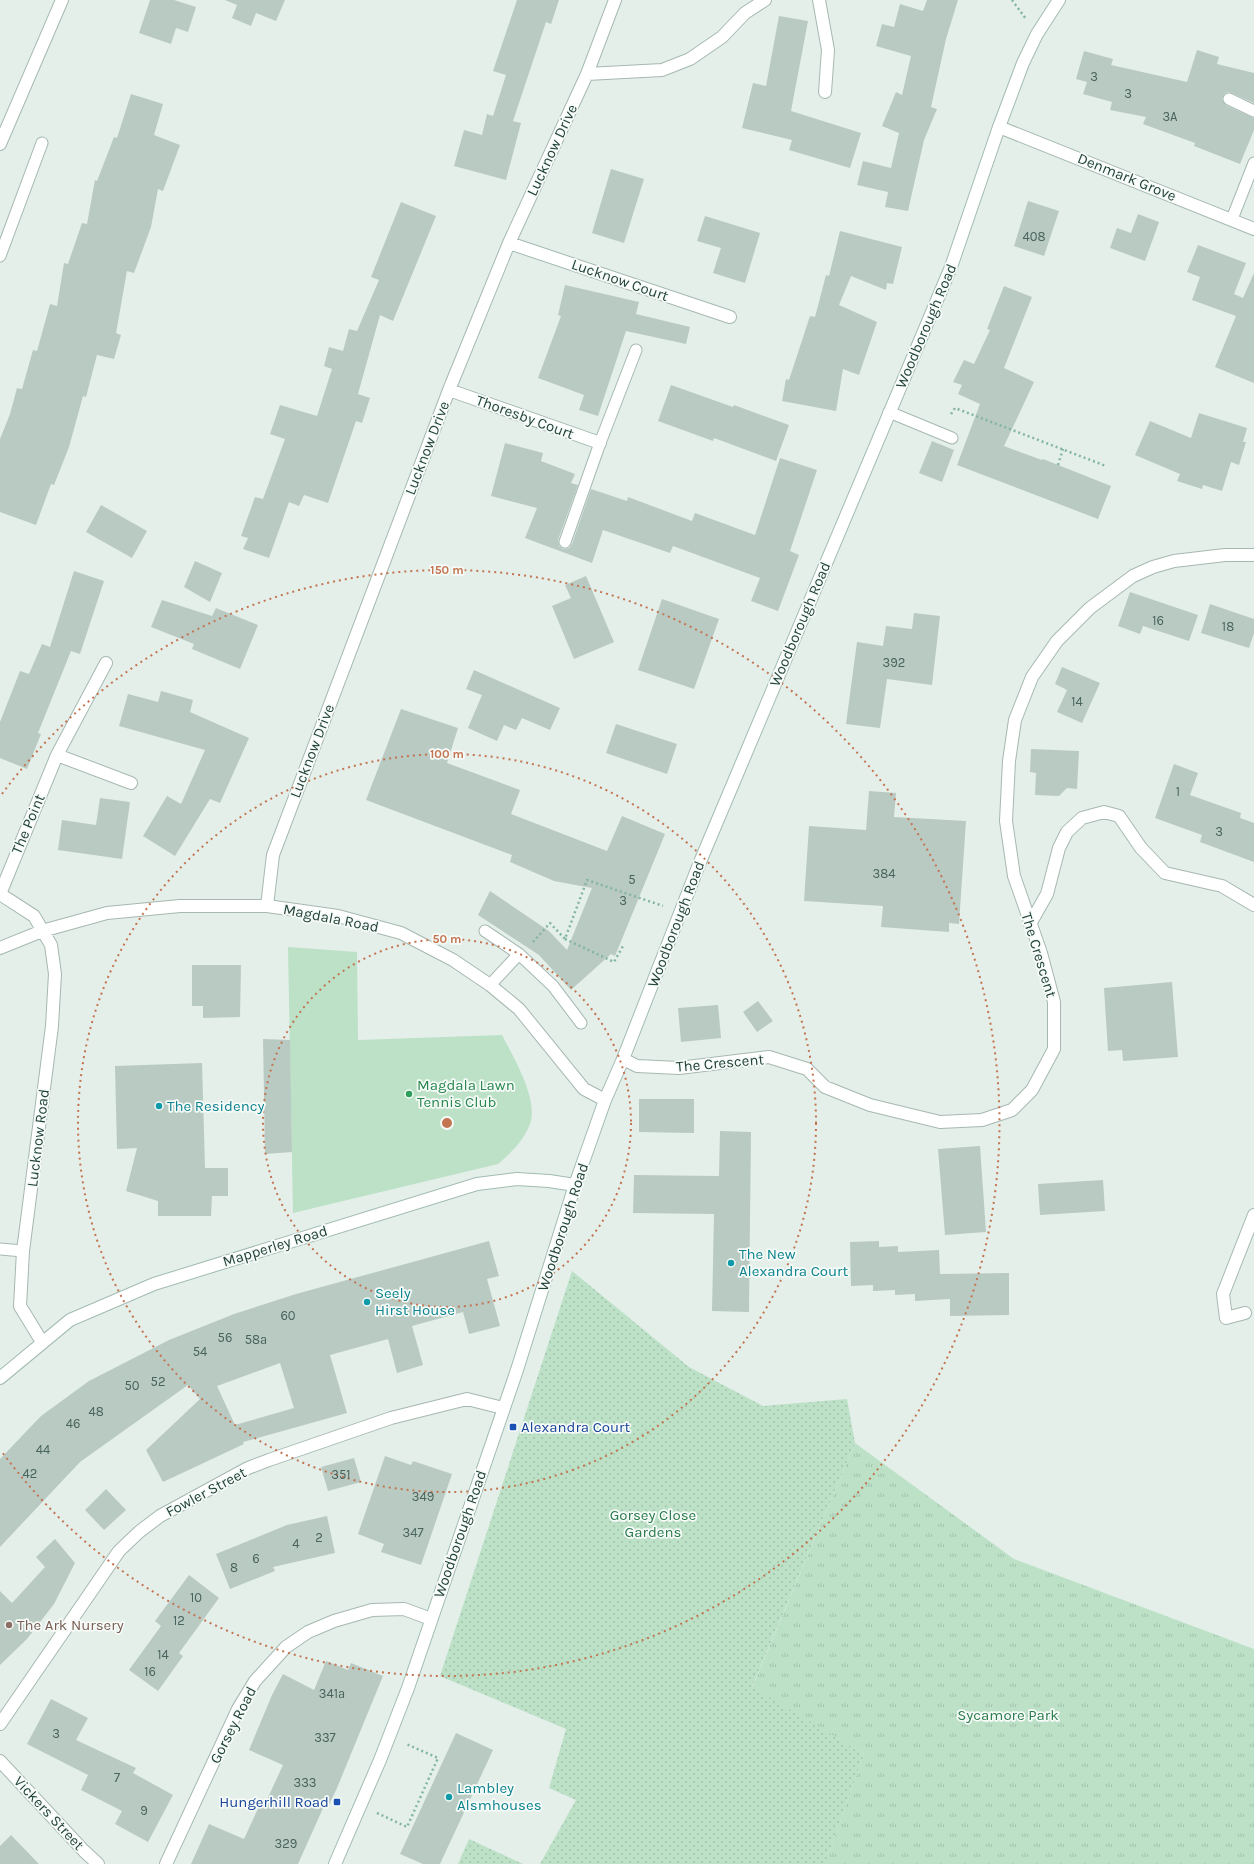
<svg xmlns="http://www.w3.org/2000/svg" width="1254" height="1864" font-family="Karla,sans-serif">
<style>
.grass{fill:url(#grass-tufts)}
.garden{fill:url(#garden-dots)}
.pitch{fill:#bce1c7}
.building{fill:#b9cac3;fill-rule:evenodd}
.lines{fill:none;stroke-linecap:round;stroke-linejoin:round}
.lane-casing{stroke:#a6b8b2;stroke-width:13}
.street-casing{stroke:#a6b8b2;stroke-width:14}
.secondary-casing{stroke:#a2bbb3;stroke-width:14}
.path{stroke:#83b4a6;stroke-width:2.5;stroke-dasharray:2 3;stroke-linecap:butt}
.lane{stroke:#fff;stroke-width:11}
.street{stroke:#fff;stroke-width:12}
.secondary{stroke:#fff;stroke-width:12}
.ring{fill:none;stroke:#c37450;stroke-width:2;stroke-dasharray:2 4}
.leisure-dot{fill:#2e9e5b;stroke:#f6fbf8;stroke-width:1.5}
.culture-dot{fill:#0f9aa8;stroke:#f6fbf8;stroke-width:1.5}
.transit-dot{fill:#1a4fb4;stroke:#f6fbf8;stroke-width:1.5}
.education-dot{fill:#8d6e63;stroke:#f6fbf8;stroke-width:1.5}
.labels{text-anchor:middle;stroke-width:3.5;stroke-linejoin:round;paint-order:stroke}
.number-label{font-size:13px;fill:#48645c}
.street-label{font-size:15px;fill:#22423a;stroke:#f6fbf8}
.leisure-label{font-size:15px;fill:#27864d;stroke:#f6fbf8;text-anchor:start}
.culture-label{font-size:15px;fill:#0d838f;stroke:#f6fbf8;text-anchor:start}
.transit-label{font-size:15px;fill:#164399;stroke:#f6fbf8;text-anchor:start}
.park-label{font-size:15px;fill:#2a7b4c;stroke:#f6fbf8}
.education-label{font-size:15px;fill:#785e54;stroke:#f6fbf8;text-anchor:start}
.centre{fill:#c37450;stroke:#f6fbf8;stroke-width:2}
.ring-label{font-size:12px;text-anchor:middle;font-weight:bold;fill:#c37450;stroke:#f6fbf8;stroke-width:3.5;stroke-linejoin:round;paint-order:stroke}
</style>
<defs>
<pattern id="grass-tufts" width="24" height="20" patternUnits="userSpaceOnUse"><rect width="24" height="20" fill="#bce1c7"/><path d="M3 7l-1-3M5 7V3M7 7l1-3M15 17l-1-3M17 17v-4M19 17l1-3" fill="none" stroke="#a1c2ac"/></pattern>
<pattern id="garden-dots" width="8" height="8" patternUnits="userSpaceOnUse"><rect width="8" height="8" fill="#bce1c7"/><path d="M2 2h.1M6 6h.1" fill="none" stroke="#a1c2ac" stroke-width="1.8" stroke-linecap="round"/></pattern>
</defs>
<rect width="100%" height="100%" fill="#e4efea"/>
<path class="grass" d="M 855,1443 L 1014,1559 L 1254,1649 L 1254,1864 L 825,1864 L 864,1754 L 752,1688 Z"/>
<path class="garden" d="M 572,1271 L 689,1367 L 763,1406 L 847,1399 L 855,1443 L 752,1687 L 864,1754 L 825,1864 L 540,1864 L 576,1800 L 549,1788 L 566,1729 L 440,1676 Z
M 469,1839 L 523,1864 L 458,1864 Z"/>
<path class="pitch" d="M 288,947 L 357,952 L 358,1040 L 502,1035 C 513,1056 539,1100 530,1124 C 524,1140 511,1153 498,1164 L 293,1213 Z"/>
<path class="building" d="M 150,0 L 174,0 L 196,7 L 188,32 L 176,28 L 171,44 L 139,33 Z
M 225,0 L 285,0 L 276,21 L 256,13 L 251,26 L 232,18 L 237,5 Z
M 517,0 L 559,0 L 551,24 L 546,22 L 513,121 L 521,123 L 506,180 L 454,166 L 464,130 L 482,135 L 487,114 L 493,116 L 506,75 L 493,71 Z
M 927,0 L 958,0 L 946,39 L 931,107 L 937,109 L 924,140 L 908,211 L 885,207 L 888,192 L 857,185 L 863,161 L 891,168 L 899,133 L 882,126 L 896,92 L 902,95 L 911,56 L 876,46 L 882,24 L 894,27 L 900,4 L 923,11 Z
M 779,16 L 808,21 L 791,111 L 861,133 L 850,168 L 789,150 L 792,140 L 742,128 L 753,83 L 766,86 Z
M 1197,50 L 1219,57 L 1217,64 L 1254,73 L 1254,103 L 1229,92 L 1225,93 L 1222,99 L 1226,105 L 1254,118 L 1254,130 L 1240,164 L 1194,146 L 1195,143 L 1143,124 L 1146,117 L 1110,110 L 1112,102 L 1083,94 L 1087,82 L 1076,79 L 1084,51 L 1113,59 L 1111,65 L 1187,82 Z
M 131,94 L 163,104 L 154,135 L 180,145 L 163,191 L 158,189 L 151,227 L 134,273 L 127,271 L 116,333 L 121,335 L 114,359 L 97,355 L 86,397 L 83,396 L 69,447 L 54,485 L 51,484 L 36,525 L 0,512 L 0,439 L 10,414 L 17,388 L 22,389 L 33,350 L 37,351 L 50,304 L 57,306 L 64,263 L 68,264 L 82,223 L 87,224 L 95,180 L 97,181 L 114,137 L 117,138 Z
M 611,169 L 644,179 L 624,243 L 592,233 Z
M 1028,201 L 1059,211 L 1044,256 L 1014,246 Z
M 401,202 L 436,216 L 393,321 L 380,315 L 358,394 L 370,398 L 362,423 L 356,421 L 328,503 L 304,495 L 299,506 L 289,502 L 269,558 L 243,549 L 248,538 L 241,536 L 255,497 L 263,499 L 285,439 L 270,434 L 280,405 L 317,416 L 332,369 L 324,366 L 329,347 L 343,351 L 349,329 L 357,331 L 379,280 L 371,277 Z
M 1138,214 L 1159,222 L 1145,261 L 1110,248 L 1117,228 L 1131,233 Z
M 705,216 L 760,233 L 745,283 L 713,273 L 721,248 L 697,241 Z
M 840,231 L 902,247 L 893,284 L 887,283 L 886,290 L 851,276 L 839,305 L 877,322 L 859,375 L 843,369 L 836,411 L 782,401 L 786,379 L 789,380 L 810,316 L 815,317 L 826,275 L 829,276 Z
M 1198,245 L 1246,263 L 1234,294 L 1243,298 L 1254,273 L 1254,383 L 1215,367 L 1236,316 L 1192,300 L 1200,277 L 1187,272 Z
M 565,285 L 639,302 L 636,314 L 690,327 L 686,344 L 626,331 L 598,416 L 579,410 L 584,395 L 538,378 L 561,316 L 558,315 Z
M 1004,286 L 1032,297 L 1004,368 L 1034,382 L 1004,446 L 1042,460 L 1043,459 L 1111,486 L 1098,519 L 957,465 L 980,404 L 958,394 L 962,385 L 953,382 L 964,360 L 974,364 L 990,330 L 987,329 Z
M 671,385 L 733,407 L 734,405 L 789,425 L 776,461 L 714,438 L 713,441 L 658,421 Z
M 1199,413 L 1247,428 L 1243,442 L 1246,442 L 1239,465 L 1231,462 L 1222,491 L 1203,485 L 1202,489 L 1177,481 L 1180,474 L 1135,455 L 1150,421 L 1191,438 Z
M 932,441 L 954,450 L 942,482 L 919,473 Z
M 505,443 L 543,453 L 541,461 L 575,474 L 571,483 L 578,485 L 558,540 L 559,546 L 563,549 L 569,548 L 572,544 L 591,489 L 627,501 L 628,497 L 692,521 L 695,513 L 755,535 L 780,458 L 817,470 L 790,551 L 799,555 L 778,611 L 751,601 L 760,578 L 673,546 L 670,553 L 603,530 L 592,563 L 525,538 L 537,508 L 491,496 Z
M 101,505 L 147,531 L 132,558 L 86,532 Z
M 195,561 L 222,573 L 210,602 L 184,587 Z
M 74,571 L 104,581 L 80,654 L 71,651 L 38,733 L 41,734 L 27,769 L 0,758 L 0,722 L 20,671 L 29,674 L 42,644 L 50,647 Z
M 586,576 L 614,642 L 574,659 L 552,606 L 571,598 L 565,585 Z
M 1130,592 L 1198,615 L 1189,641 L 1143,626 L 1140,634 L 1118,626 Z
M 662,599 L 719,619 L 694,689 L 638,670 Z
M 162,600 L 212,616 L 216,608 L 258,625 L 240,669 L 192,649 L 194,644 L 151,627 Z
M 1210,604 L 1254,619 L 1254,633 L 1249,648 L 1201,633 Z
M 914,613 L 940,616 L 932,685 L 887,679 L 880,728 L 846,724 L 857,642 L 883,646 L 886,626 L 912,629 Z
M 1062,667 L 1100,683 L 1082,723 L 1057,712 L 1067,690 L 1055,684 Z
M 474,670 L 560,708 L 550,730 L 522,718 L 516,730 L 504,725 L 497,741 L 468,728 L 482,695 L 466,689 Z
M 161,691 L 193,700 L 190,712 L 249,738 L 220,803 L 210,799 L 175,856 L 143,836 L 167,796 L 181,804 L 205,750 L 119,726 L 128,694 L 158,702 Z
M 401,709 L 458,728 L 447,763 L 520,790 L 511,814 L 607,851 L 622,816 L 665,834 L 615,956 L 611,954 L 571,990 L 539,955 L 478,915 L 490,891 L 549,931 L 567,950 L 592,888 L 554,881 L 510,862 L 512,855 L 366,800 Z
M 616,724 L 677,744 L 667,774 L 606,753 Z
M 1031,749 L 1079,751 L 1077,789 L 1067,788 L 1059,796 L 1035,795 L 1036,773 L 1030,772 Z
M 1174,764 L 1198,773 L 1190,795 L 1241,813 L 1240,818 L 1254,823 L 1254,862 L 1200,842 L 1202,835 L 1155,818 Z
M 869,791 L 896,793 L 894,817 L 966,821 L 959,924 L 949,923 L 949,932 L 881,927 L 883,906 L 804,901 L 809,826 L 866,830 Z
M 100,798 L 130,802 L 122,859 L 58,850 L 62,820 L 96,825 Z
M 192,965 L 241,965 L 240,1017 L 203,1018 L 203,1006 L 192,1006 Z
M 1172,982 L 1178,1057 L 1123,1061 L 1122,1050 L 1108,1051 L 1104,988 Z
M 758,1001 L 773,1021 L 757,1032 L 743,1012 Z
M 718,1005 L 721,1038 L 681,1042 L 678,1008 Z
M 263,1039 L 290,1040 L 292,1152 L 265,1154 Z
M 202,1063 L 205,1168 L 228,1168 L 228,1196 L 212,1196 L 211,1216 L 158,1216 L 158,1201 L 126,1191 L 137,1148 L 117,1149 L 115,1066 Z
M 639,1099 L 694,1099 L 694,1133 L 639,1132 Z
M 720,1131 L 751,1132 L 749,1312 L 712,1311 L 714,1214 L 633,1213 L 634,1175 L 719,1176 Z
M 980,1146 L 986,1232 L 945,1235 L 938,1149 Z
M 1103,1180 L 1105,1211 L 1040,1215 L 1038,1184 Z
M 489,1241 L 499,1276 L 487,1279 L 500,1326 L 469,1334 L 463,1312 L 412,1326 L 423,1365 L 397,1373 L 388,1339 L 330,1355 L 347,1413 L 243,1442 L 244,1444 L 163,1482 L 146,1450 L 200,1399 L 188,1385 L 80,1462 L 0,1547 L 0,1459 L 41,1416 L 89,1381 L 169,1340 L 234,1314 L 296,1294 ZM 280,1363 L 294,1408 L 235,1425 L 217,1386 Z
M 879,1241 L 879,1247 L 898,1246 L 898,1252 L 939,1250 L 940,1274 L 1009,1273 L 1009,1315 L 950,1316 L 950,1299 L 915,1301 L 915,1294 L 895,1295 L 895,1290 L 873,1291 L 873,1285 L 851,1286 L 850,1242 Z
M 385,1456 L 411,1465 L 413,1461 L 452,1474 L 421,1565 L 381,1552 L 384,1544 L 358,1534 Z
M 354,1458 L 361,1482 L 328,1491 L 321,1467 Z
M 106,1489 L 126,1510 L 104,1530 L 85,1510 Z
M 327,1516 L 335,1553 L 273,1567 L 275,1571 L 230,1589 L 216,1554 L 287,1525 Z
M 55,1539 L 75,1563 L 54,1604 L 27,1639 L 0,1665 L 0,1591 L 12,1603 L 45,1567 L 36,1557 Z
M 189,1575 L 219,1598 L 179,1653 L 183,1656 L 158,1691 L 129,1670 L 161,1626 L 155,1621 Z
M 326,1661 L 348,1670 L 351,1663 L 383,1676 L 337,1788 L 328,1807 L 324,1806 L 298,1864 L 191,1864 L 209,1824 L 244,1839 L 261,1802 L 265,1804 L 283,1765 L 249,1750 L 272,1695 L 283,1674 L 314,1690 Z
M 51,1699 L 88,1718 L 76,1740 L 136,1768 L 133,1773 L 173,1795 L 148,1842 L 115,1824 L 122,1811 L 81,1790 L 88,1775 L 27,1744 Z
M 456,1733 L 493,1750 L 440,1864 L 423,1864 L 400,1854 Z
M 11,1835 L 39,1864 L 0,1864 L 0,1846 Z"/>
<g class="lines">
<g class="lane-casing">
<path id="lane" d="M 1229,99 L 1254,111
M 1232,219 L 1254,163
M 0,256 L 42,143
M 889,412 L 952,438
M 565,542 L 600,443 L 636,350
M 485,931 L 519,954 L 553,986 L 581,1023
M 490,985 L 519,954
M 0,1249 L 23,1251"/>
</g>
<g class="street-casing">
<path id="street" d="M 819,0 L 828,50 L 825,92
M 587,74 L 662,70 L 690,59 L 722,37 L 745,13 L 765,0
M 999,127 L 1254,229
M 0,144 L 62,0
M 509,243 L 730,317
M 449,390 L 600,443
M 57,755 L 131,783
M 0,894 L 34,916 L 51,945 L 55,974 L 52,1026 L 23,1251 L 20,1306 L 42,1342
M 0,894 L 57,755 L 106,663
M 267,906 L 273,855 L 449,390 L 509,243 L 587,74 L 615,0
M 1030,924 L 1047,894 L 1059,848 L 1067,832 L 1082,818 L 1104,812 L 1119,816 L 1141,848 L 1165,873 L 1222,886 L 1254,905
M 0,948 L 42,931 L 107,913 L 180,906 L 267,906 L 338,916 L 401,933 L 453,960 L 490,985 L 519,1009 L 584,1089 L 605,1100
M 623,1059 L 637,1066 L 679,1068 L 769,1057 L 807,1069 L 825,1087 L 870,1105 L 940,1122 L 982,1120 L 1012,1110 L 1032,1090 L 1054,1049 L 1054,1002 L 1041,953 L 1014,876 L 1006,821 L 1009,761 L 1015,720 L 1032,677 L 1057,641 L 1090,608 L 1133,576 L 1153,567 L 1174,561 L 1225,555 L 1254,555
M 1245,1313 L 1226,1318 L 1223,1294 L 1254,1215
M 0,1724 L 119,1551 L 139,1532 L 160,1516 L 248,1468 L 269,1460 L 391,1418 L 467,1399 L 503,1408
M 0,1761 L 84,1851 L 98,1864
M 166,1864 L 238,1709 L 255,1681 L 286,1647 L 308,1632 L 334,1621 L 372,1610 L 404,1609 L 431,1619"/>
</g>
<g class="secondary-casing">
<path id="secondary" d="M 0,1378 L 70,1320 L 154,1284 L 477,1184 L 517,1179 L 549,1181 L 575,1185
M 335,1864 L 380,1760 L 408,1688 L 517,1370 L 575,1185 L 605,1100 L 623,1059 L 700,862 L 951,267 L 999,127 L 1023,63 L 1037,34 L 1059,0"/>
</g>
<path class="path" d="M 1012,0 L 1026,19
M 951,414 L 955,408 L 1106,466
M 1058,465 L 1063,449
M 565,939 L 614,962 L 623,946
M 533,942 L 550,923 L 565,939 L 587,880 L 663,906
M 377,1813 L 407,1827 L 438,1758 L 406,1744"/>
<use href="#lane" class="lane"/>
<use href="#street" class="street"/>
<use href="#secondary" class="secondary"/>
</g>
<g class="ring">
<circle cx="447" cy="1123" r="184"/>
<circle cx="447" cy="1123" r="369"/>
<path d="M2 794A553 553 0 1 1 2 1452"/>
</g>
<circle class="leisure-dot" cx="409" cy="1094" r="4"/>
<g class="culture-dot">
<circle cx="159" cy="1106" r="4"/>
<circle cx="731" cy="1263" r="4"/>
<circle cx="367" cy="1302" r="4"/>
<circle cx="449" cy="1797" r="4"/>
</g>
<g class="transit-dot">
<rect x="509" y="1423" width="8" height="8" rx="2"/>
<rect x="333" y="1798" width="8" height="8" rx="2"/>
</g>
<circle class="education-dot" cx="9" cy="1625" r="4"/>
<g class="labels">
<g class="number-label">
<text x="1094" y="81">3</text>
<text x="1128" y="98">3</text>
<text x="1170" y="121">3A</text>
<text x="1034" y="241">408</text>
<text x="1158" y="625">16</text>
<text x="1228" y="631">18</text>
<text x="894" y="667">392</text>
<text x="1077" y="706">14</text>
<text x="1178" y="796">1</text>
<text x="1219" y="836">3</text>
<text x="884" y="878">384</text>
<text x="632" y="884">5</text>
<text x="623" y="905">3</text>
<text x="288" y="1320">60</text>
<text x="225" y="1342">56</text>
<text x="256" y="1344">58a</text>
<text x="200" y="1356">54</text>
<text x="158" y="1386">52</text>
<text x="132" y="1390">50</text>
<text x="96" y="1416">48</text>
<text x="73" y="1428">46</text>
<text x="43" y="1454">44</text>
<text x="30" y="1478">42</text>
<text x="341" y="1479">351</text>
<text x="423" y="1501">349</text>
<text x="413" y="1537">347</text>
<text x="319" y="1542">2</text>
<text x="296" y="1548">4</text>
<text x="256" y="1563">6</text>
<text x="234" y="1572">8</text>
<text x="196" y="1602">10</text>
<text x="179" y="1625">12</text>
<text x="163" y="1659">14</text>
<text x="150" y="1676">16</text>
<text x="332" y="1698">341a</text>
<text x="56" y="1738">3</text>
<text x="325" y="1742">337</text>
<text x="117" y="1782">7</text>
<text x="305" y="1787">333</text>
<text x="144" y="1815">9</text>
<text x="286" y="1848">329</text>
</g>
<g class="street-label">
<text transform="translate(552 150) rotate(-65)" y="5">Lucknow Drive</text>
<text transform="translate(1127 177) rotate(22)" y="5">Denmark Grove</text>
<text transform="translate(620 280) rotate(19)" y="5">Lucknow Court</text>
<text transform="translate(926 326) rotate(-67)" y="5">Woodborough Road</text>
<text transform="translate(525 417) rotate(20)" y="5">Thoresby Court</text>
<text transform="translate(427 448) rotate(-69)" y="5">Lucknow Drive</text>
<text transform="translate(800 624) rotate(-67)" y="5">Woodborough Road</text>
<text transform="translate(312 751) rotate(-69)" y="5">Lucknow Drive</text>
<text transform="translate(28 824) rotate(-67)" y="5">The Point</text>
<text transform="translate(331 918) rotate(11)" y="5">Magdala Road</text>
<text transform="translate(676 924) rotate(-69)" y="5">Woodborough Road</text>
<text transform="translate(1039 955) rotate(73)" y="5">The Crescent</text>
<text transform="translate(720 1063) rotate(-5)" y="5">The Crescent</text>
<text transform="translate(38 1138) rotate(-83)" y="5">Lucknow Road</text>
<text transform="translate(563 1227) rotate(-72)" y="5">Woodborough Road</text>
<text transform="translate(275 1246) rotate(-17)" y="5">Mapperley Road</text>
<text transform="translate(206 1492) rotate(-28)" y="5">Fowler Street</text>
<text transform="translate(460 1534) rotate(-71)" y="5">Woodborough Road</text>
<text transform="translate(233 1725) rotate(-63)" y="5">Gorsey Road</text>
<text transform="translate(49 1813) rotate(47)" y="5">Vickers Street</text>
</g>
<g class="leisure-label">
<text x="417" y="1090">Magdala Lawn<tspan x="417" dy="17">Tennis Club</tspan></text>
</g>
<g class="culture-label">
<text x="167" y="1111">The Residency</text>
<text x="739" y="1259">The New<tspan x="739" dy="17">Alexandra Court</tspan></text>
<text x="375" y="1298">Seely<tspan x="375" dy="17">Hirst House</tspan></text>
<text x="457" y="1793">Lambley<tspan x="457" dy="17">Alsmhouses</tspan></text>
</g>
<g class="transit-label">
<text x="521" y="1432">Alexandra Court</text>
<text x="329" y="1807" text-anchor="end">Hungerhill Road</text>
</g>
<g class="park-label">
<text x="653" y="1520">Gorsey Close<tspan x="653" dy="17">Gardens</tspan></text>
<text x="1008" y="1720">Sycamore Park</text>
</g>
<g class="education-label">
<text x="17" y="1630">The Ark Nursery</text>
</g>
</g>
<circle cx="447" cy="1123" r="6" class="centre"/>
<g class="ring-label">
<text x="447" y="574">150 m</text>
<text x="447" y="758">100 m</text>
<text x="447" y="943">50 m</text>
</g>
</svg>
